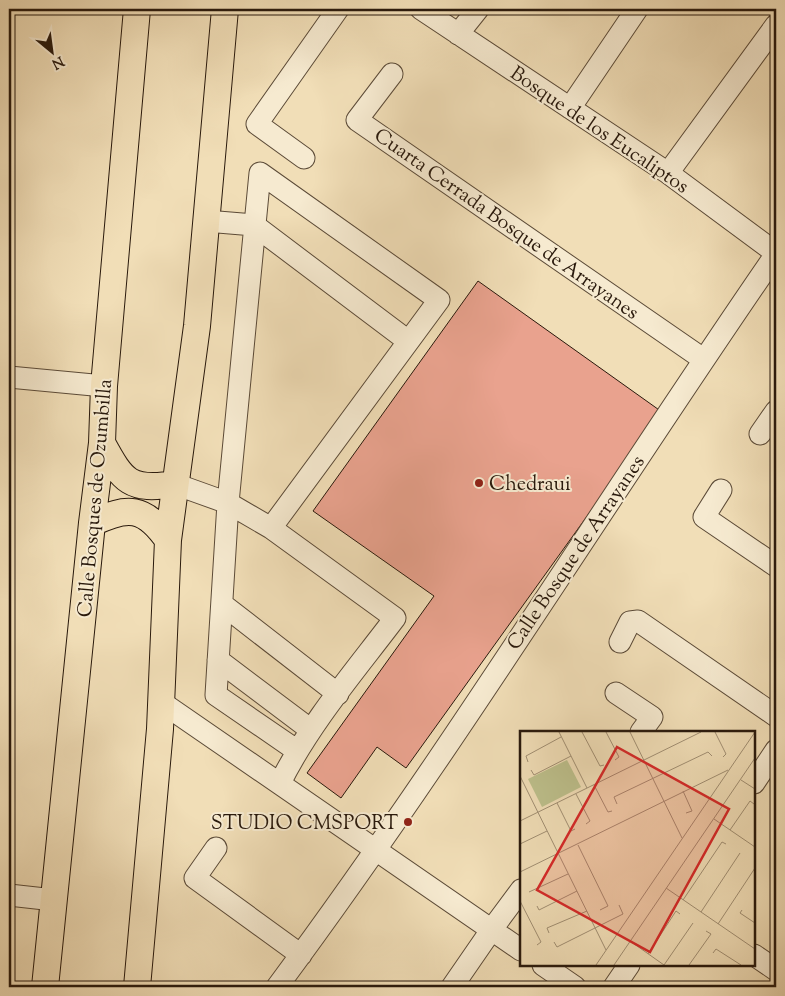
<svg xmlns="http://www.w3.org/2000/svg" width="785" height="996" font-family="'Sorts Mill Goudy',serif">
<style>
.building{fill:#e9a28e;stroke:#29190c}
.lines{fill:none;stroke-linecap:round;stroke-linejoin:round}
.minor-casing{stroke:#5b4a37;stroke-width:23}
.major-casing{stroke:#29190c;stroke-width:28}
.minor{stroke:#f6ead0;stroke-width:21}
.major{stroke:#f1deb7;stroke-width:26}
.poi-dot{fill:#8f2418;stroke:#f6ead0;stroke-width:2}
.labels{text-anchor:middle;stroke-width:4;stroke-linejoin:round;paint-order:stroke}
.street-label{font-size:20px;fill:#29190c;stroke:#f6ead0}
.poi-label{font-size:20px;fill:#29190c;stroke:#f6ead0;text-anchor:start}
.inset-road{fill:none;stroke:#a18f73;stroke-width:1}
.view{fill:#d62828;fill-opacity:0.15;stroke:#d62828;stroke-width:2.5}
.inset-edge{fill:none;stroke:#29190c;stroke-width:2.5}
</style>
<rect width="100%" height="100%" fill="#f1deb7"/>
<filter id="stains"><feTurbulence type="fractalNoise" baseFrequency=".004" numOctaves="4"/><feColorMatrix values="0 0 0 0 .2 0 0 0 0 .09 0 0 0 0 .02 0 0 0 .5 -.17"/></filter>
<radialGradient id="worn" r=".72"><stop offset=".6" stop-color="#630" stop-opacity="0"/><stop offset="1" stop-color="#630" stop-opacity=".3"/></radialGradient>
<path class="building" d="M 478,281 L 662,412 L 406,768 L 377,747 L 341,798 L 307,773 L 434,596 L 313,511 Z"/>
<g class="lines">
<g class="minor-casing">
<path id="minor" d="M 421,9 L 668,173 L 776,253
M 458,34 L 478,9
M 392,74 L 357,120 L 703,359
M 570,108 L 637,9
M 304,158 L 257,124 L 338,9
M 668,173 L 776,25
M 206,221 L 254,225 L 408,341
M 9,377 L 104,386
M 760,434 L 776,411
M 175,484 L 228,503 L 271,528 L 439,300 L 260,173 L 228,503 L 216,695 L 296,750
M 721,490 L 704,517 L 776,566
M 271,528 L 395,618 C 355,671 310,723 280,783
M 222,604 L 338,694
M 620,642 L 630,622 L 638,621 L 776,716
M 218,660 L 311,730
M 616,693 L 652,717 L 641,732
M 161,702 L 521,950
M 754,783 L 776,750
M 216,848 L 195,878 L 301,955
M 9,895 L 54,900
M 754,955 L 776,970
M 543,965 L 575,987
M 277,987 C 453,750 608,497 776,254
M 452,987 L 492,929 L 521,890
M 614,987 L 629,965"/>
</g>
<g class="major-casing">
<path id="major" d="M 102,443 C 123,482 130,491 175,484
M 92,523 C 128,506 144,506 168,540
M 45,987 L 92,523 L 102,443 L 104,386 L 137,9
M 137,987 L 160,729 L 168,540 L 197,326 L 225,9"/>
</g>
<use href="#minor" class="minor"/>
<use href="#major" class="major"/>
</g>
<g class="poi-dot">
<circle cx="479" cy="483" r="5"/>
<circle cx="408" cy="822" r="5"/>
</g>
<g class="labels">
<g class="street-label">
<text transform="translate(600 129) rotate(34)" y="7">Bosque de los Eucaliptos</text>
<text transform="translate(507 223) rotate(35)" y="7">Cuarta Cerrada Bosque de Arrayanes</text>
<text transform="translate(94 498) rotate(-85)" y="7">Calle Bosques de Ozumbilla</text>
<text transform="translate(575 552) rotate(-56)" y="7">Calle Bosque de Arrayanes</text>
</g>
<g class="poi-label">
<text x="489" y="490">Chedraui</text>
<text x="398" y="829" text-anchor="end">STUDIO CMSPORT</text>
</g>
</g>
<g transform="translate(520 731)">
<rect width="235" height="235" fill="#f1deb7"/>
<path d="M 47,29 L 61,56 L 22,76 L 8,48 Z" fill="#bdc08c"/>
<path class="inset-road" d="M 39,1 L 67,57M 62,1 L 80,35 L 84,34M 86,1 L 99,26 L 95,29M 110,1 L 162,107M 195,1 L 206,23 L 203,26M 8,31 L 6,25 L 41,6M 11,39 L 14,44 L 51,25M 0,45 L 86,219M 221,49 L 235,58M 74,54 L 88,81 L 92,80M 163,60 L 172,80 L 166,82M 56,63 L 70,90 L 66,93M 37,72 L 51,100 L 55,98M 97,73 L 94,66 L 188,21 L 192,25M 194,88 L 235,116M 0,90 L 181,1M 210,99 L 230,70 L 234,73M 0,113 L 27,100M 58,114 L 88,175 L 80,179M 0,141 L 208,39M 146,157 L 235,218M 9,161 L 48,143M 163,169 L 202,111 L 206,113M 0,170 L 21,211 L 17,214M 17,175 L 19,179 L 57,160M 222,179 L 220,182 L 235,192M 181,181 L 220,122M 198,193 L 235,137M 29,202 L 27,197 L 67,180M 110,210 L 144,234M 34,211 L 37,216 L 103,183 L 99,174M 193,222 L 196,218 L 221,234M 128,223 L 156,180 L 160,183M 76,234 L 235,1M 94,234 L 235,27M 144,234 L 173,192M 169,234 L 191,203 L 186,200"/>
<path class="view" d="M 97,16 L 209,78 L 130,221 L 17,159 Z"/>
<rect width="235" height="235" class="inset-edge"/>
</g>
<rect width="785" height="996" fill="none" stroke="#f1deb7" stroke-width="30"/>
<rect x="10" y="10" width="765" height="976" fill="none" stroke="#29190c" stroke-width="2.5"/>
<rect x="15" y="15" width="755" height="966" fill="none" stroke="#29190c"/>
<g transform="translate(52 52) rotate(151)" stroke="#f6ead0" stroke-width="4" paint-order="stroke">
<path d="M0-4L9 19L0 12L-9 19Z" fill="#29190c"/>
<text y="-8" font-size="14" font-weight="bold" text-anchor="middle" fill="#29190c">N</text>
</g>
<rect width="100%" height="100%" filter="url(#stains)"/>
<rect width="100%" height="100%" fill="url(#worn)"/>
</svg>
